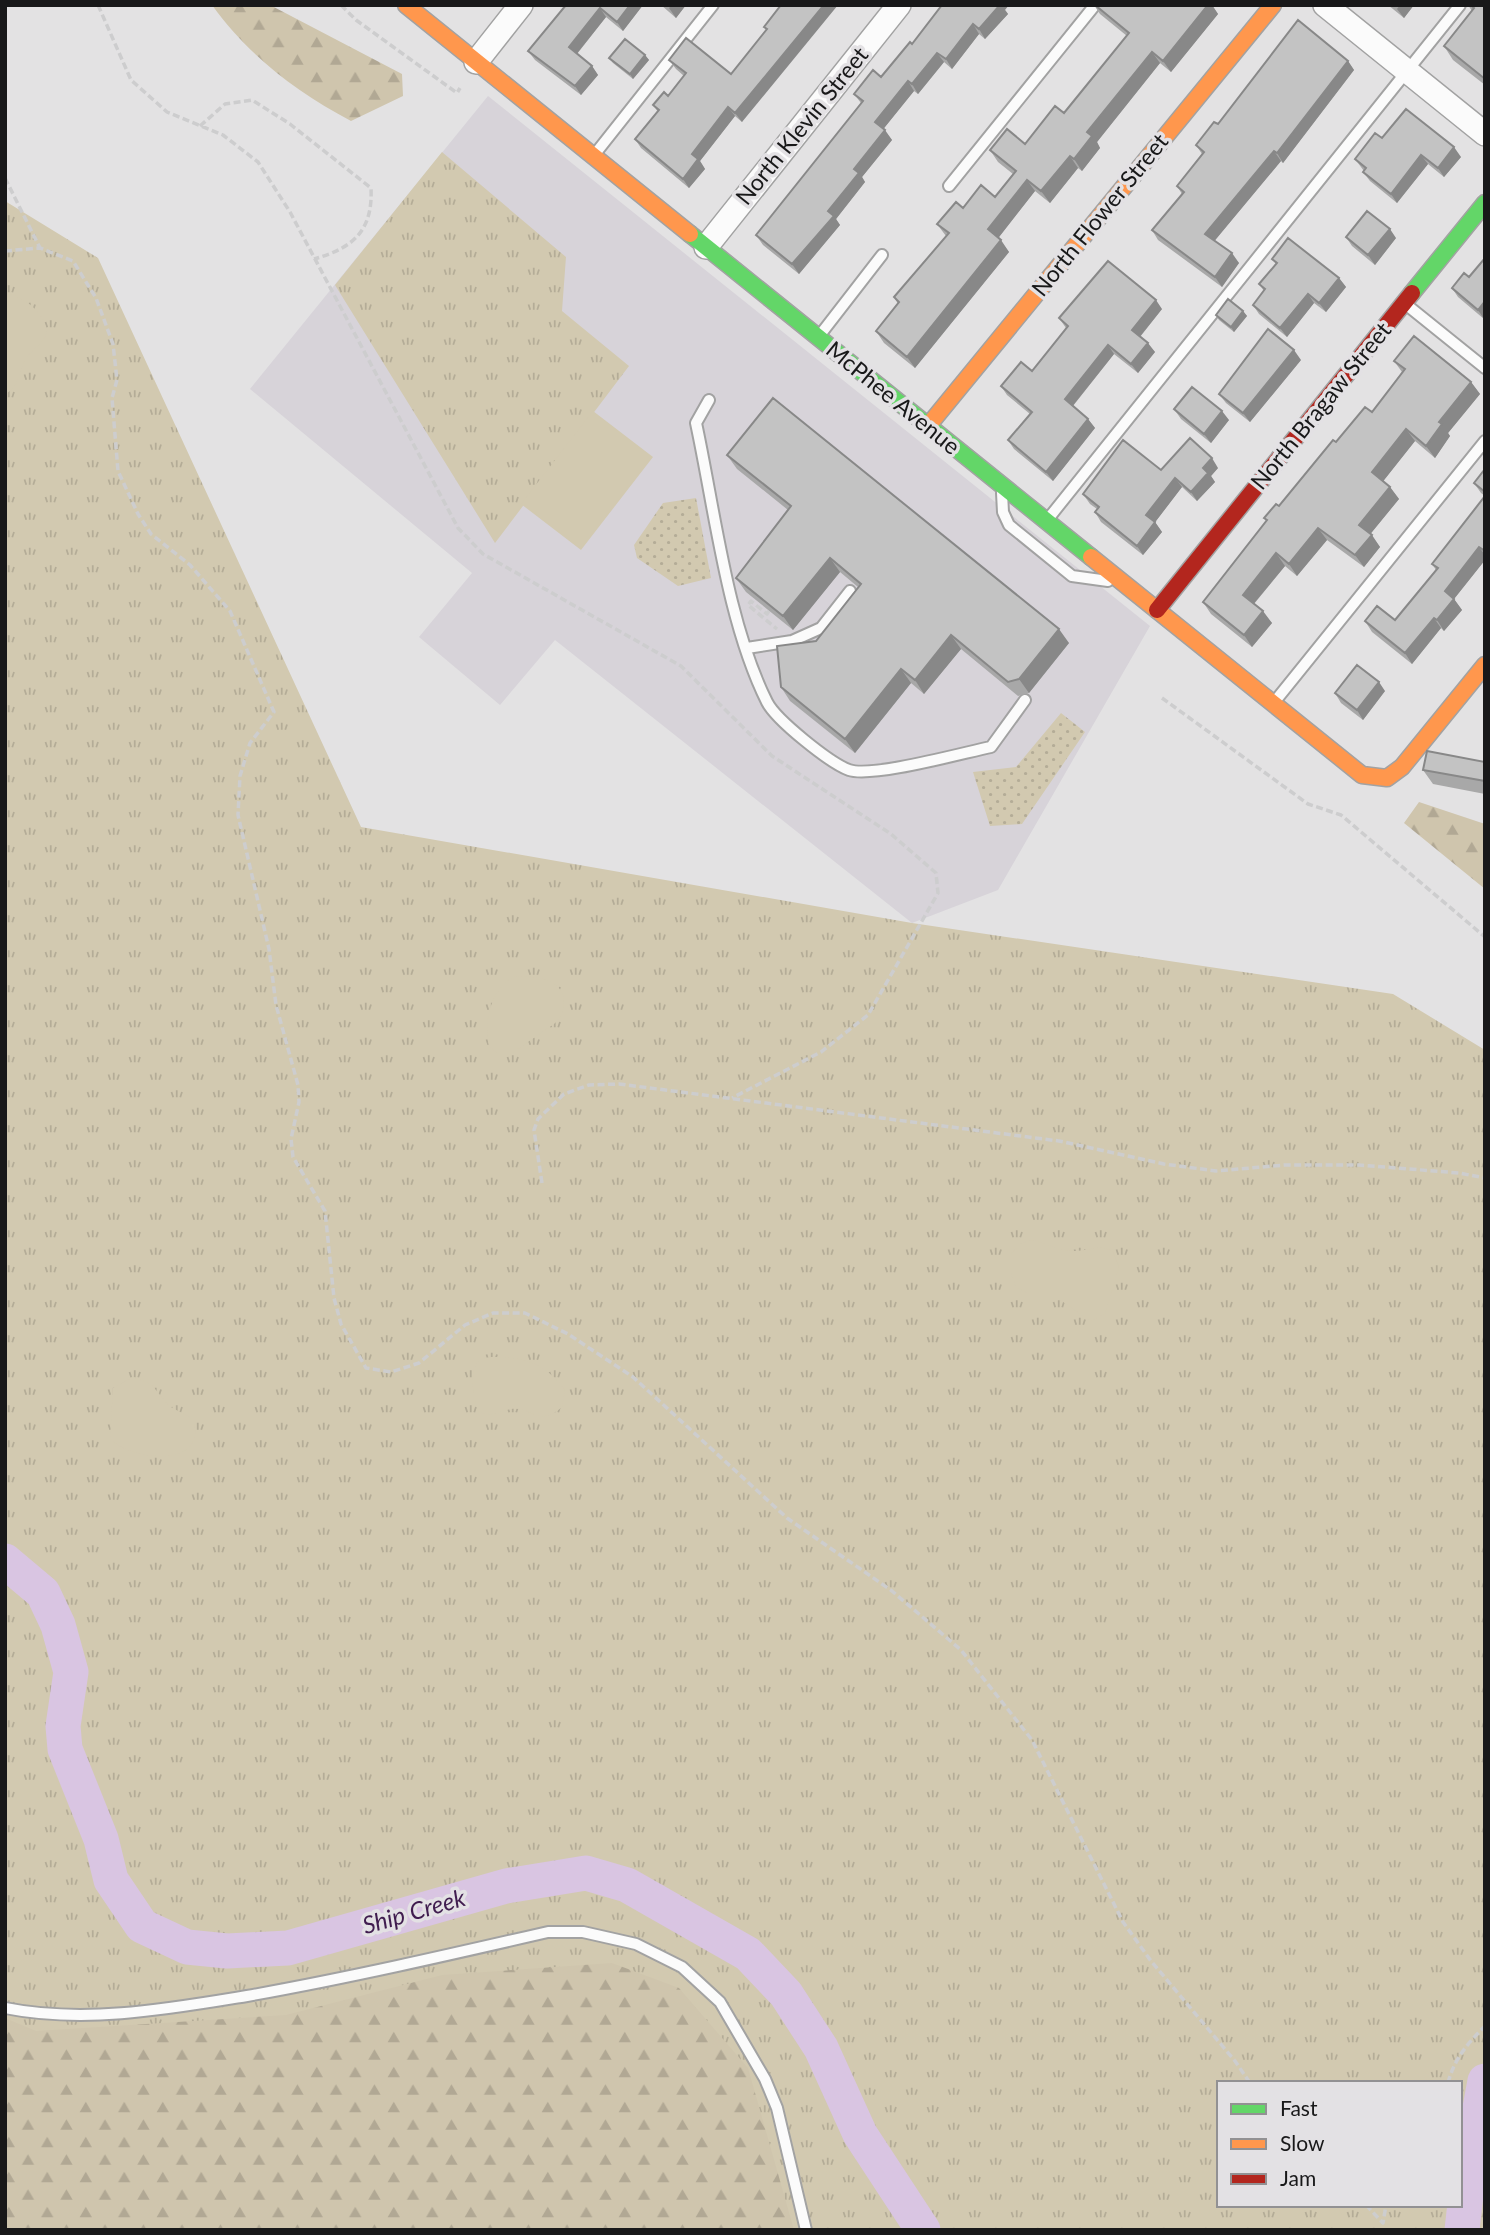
<svg xmlns="http://www.w3.org/2000/svg" width="1490" height="2235" font-family="Lato,sans-serif">
<style>
.built{fill:#d7d3d9}
.grass{fill:url(#grass-tufts);fill-rule:evenodd}
.forest{fill:url(#forest-firs)}
.park{fill:url(#park-dots)}
.pitch{fill:#d2c9b0}
.lines{fill:none;stroke-linecap:round;stroke-linejoin:round}
.river{stroke:#d9c5e2;stroke-width:35}
.lane-casing{stroke:#a2a2a2;stroke-width:14}
.street-casing{stroke:#a2a2a2;stroke-width:26}
.fast-casing{stroke:#a2a2a2;stroke-width:19}
.slow-casing{stroke:#a2a2a2;stroke-width:19}
.jam-casing{stroke:#a2a2a2;stroke-width:19}
.path{stroke:#cdcdce;stroke-width:3.5;stroke-dasharray:7 3.5;stroke-linecap:butt}
.lane{stroke:#fbfbfb;stroke-width:10}
.street{stroke:#fbfbfb;stroke-width:23}
.fast{stroke:#63d668;stroke-width:16}
.slow{stroke:#ff974d;stroke-width:16}
.jam{stroke:#b3261e;stroke-width:16}
.wall{fill:#a8a8a8}
.shaded-wall{fill:#888}
.building{fill:#c3c3c3;stroke:#888;stroke-width:2}
.labels{text-anchor:middle;stroke-width:7;stroke-linejoin:round;paint-order:stroke}
.street-label{font-size:23px;fill:#181819;stroke:#e3e1e4}
.water-label{font-size:24px;font-style:italic;fill:#401d4f;stroke:#e3e1e4}
</style>
<defs>
<pattern id="grass-tufts" width="24" height="20" patternUnits="userSpaceOnUse" patternTransform="scale(1.75)"><rect width="24" height="20" fill="#d2c9b0"/><path d="M3 7l-1-3M5 7V3M7 7l1-3M15 17l-1-3M17 17v-4M19 17l1-3" fill="none" stroke="#b4ac97"/></pattern>
<pattern id="forest-firs" width="22" height="20" patternUnits="userSpaceOnUse" patternTransform="scale(1.75)"><rect width="22" height="20" fill="#cfc5ad"/><path d="M5 1l3.5 6h-7zM16 11l3.5 6h-7z" fill="#b1a894"/></pattern>
<pattern id="park-dots" width="8" height="8" patternUnits="userSpaceOnUse" patternTransform="scale(1.75)"><rect width="8" height="8" fill="#d2c9b0"/><path d="M2 2h.1M6 6h.1" fill="none" stroke="#b4ac97" stroke-width="1.8" stroke-linecap="round"/></pattern>
</defs>
<rect width="100%" height="100%" fill="#e3e2e3"/>
<path class="built" d="M 488,96 L 1150,626 L 998,890 L 912,923 L 555,640 L 500,705 L 419,637 L 472,573 L 250,389 Z"/>
<path class="grass" d="M 442,152 L 566,257 L 562,311 L 629,366 L 495,543 L 335,285 Z
M 5,201 L 98,258 L 361,827 L 912,923 L 1393,994 L 1485,1050 L 1485,2230 L 385,2230 L 5,2090 ZM 1219,2083 L 1460,2083 L 1460,2205 L 1219,2205 Z"/>
<path class="forest" d="M 212,5 L 270,5 L 402,74 L 403,96 L 351,121 C 295,91 250,57 212,5 Z
M 1419,802 L 1485,824 L 1485,889 L 1404,823 Z
M 612,1963 L 679,1988 L 748,2068 L 794,2230 L 5,2230 L 5,2018 L 36,2031 L 286,2015 L 442,1975 Z"/>
<path class="park" d="M 696,498 L 711,578 L 678,586 L 637,558 L 634,545 L 663,503 Z
M 1061,713 L 1085,732 L 1022,824 L 990,826 L 973,772 L 1016,767 Z"/>
<path class="pitch" d="M 5,294 C 22,293 53,319 45,337 C 40,347 28,352 24,362 C 18,375 19,387 5,394 Z
M 593,411 L 653,457 L 581,550 L 521,504 Z
M 515,976 C 525,977 539,976 549,981 C 568,988 568,1012 554,1024 L 512,1053 L 497,1053 L 489,1046 C 483,1022 491,988 515,976 Z
M 1031,1240 C 1046,1243 1059,1251 1075,1251 C 1088,1251 1100,1243 1113,1252 L 1119,1267 L 1105,1314 L 1090,1321 L 1059,1299 L 1029,1294 L 1016,1287 L 1010,1271 L 1010,1255 L 1020,1244 Z
M 503,1357 C 531,1359 548,1367 565,1390 L 562,1407 C 538,1428 532,1406 511,1409 C 498,1411 491,1418 479,1412 C 473,1401 468,1369 480,1360 C 486,1356 496,1357 503,1357 Z
M 133,1377 L 151,1384 L 169,1406 L 193,1419 C 209,1469 132,1461 110,1439 L 113,1388 Z"/>
<g class="lines">
<path class="river" d="M 5,1561 L 43,1593 L 58,1625 L 71,1672 L 63,1726 L 65,1749 L 101,1839 L 111,1880 L 142,1926 L 187,1947 L 227,1951 L 288,1948 L 506,1886 L 586,1873 L 627,1885 L 748,1954 L 786,1994 L 821,2048 L 860,2134 L 923,2230
M 1462,2230 L 1469,2168 L 1485,2081"/>
<g class="lane-casing">
<path id="lane" d="M 595,154 L 713,5
M 949,186 L 1095,5
M 1408,306 L 1485,368
M 820,335 L 882,255
M 709,400 L 696,423 C 715,511 727,622 767,702 C 776,720 830,763 849,770 C 872,778 962,753 991,747 L 1025,700
M 1002,493 L 1003,512 L 1009,525 L 1072,576 L 1108,581
M 1048,519 L 1460,5
M 747,648 L 792,641 L 821,628 L 850,591
M 1276,700 L 1485,441
M 5,2008 C 85,2024 168,2009 247,1996 C 348,1978 448,1955 548,1932 L 583,1932 L 636,1944 L 682,1967 L 720,2002 L 765,2079 L 777,2108 L 806,2230"/>
</g>
<g class="street-casing">
<path id="street" d="M 1325,5 L 1485,134
M 476,62 L 521,5
M 706,247 L 899,5"/>
</g>
<g class="fast-casing">
<path id="fast" d="M 690,234 L 1091,557
M 1412,293 L 1485,203"/>
</g>
<g class="slow-casing">
<path id="slow" d="M 406,5 L 690,234
M 928,426 L 1273,5
M 1091,557 L 1362,775 L 1387,778 L 1402,767 L 1485,665"/>
</g>
<g class="jam-casing">
<path id="jam" d="M 1157,610 L 1412,293"/>
</g>
<path class="path" d="M 98,5 L 131,80 L 167,112 L 223,135 L 258,162 L 290,212 L 458,528 L 483,554 L 681,666 L 772,756 L 891,834 L 936,873 L 938,893 L 868,1015 L 821,1052 L 732,1098
M 341,5 L 356,20 L 457,93 L 460,88
M 200,126 L 225,104 L 252,100 L 290,124 L 371,188 C 373,231 353,248 314,259
M 5,178 L 40,248
M 5,251 L 40,248 L 73,261 L 96,298 L 113,344 L 117,380 L 112,398 L 118,471 L 138,514 L 151,534 L 190,565 L 230,611 L 274,712 L 250,743 L 240,776 L 238,815 L 269,949 L 276,1005 L 298,1085 L 299,1102 L 291,1139 L 293,1157 L 325,1211 L 334,1298 L 341,1324 L 366,1368 L 391,1372 L 419,1363 L 465,1325 L 493,1313 L 525,1313 L 568,1334 L 633,1377 L 787,1518 L 892,1591 L 961,1650 L 1032,1740 L 1123,1922 L 1151,1961 L 1235,2061 L 1250,2083
M 769,611 L 767,614 L 751,601 L 748,605 L 777,629
M 1162,698 L 1308,804 L 1341,815 L 1485,937
M 542,1183 L 534,1130 L 538,1119 L 564,1094 L 589,1085 L 619,1084 L 1059,1141 L 1164,1164 L 1216,1171 L 1285,1165 L 1359,1165 L 1459,1173 L 1485,1178
M 1448,2083 C 1454,2059 1468,2043 1485,2026
M 1366,2205 L 1383,2223 L 1386,2205"/>
<use href="#lane" class="lane"/>
<use href="#street" class="street"/>
<use href="#fast" class="fast"/>
<use href="#slow" class="slow"/>
<use href="#jam" class="jam"/>
</g>
<path class="wall" d="M 566,5 L 643,5 L 623,31 L 606,17 L 577,54 L 592,66 L 598,75 L 581,95 L 535,60 L 528,51 Z
M 661,5 L 686,5 L 676,18 Z
M 781,5 L 742,122 L 735,116 L 700,161 L 705,169 L 689,188 L 641,148 L 635,139 L 658,112 L 653,105 L 668,96 L 684,76 L 676,69 L 669,60 L 731,74 L 766,30 L 764,27 Z
M 1094,5 L 1212,5 L 1218,14 L 1171,72 L 1160,63 L 1097,142 L 1100,148 L 1082,171 L 1078,168 L 1050,203 L 1035,191 L 998,238 L 1009,252 L 915,368 L 884,343 L 876,331 L 898,304 L 894,297 L 946,236 L 937,224 L 963,208 L 995,197 L 1013,174 L 998,162 L 990,150 L 1025,144 L 1064,113 L 1127,36 L 1100,14 Z
M 1388,5 L 1414,5 L 1404,18 Z
M 1468,5 L 1485,5 L 1485,85 L 1453,60 L 1444,46 L 1472,11 Z
M 1005,10 L 1008,14 L 985,39 L 979,34 L 952,69 L 944,62 L 918,94 L 914,91 L 883,129 L 892,140 L 862,177 L 865,182 L 836,219 L 840,225 L 799,274 L 763,245 L 756,235 L 861,103 L 854,94 L 881,77 L 912,44 Z
M 645,55 L 649,60 L 633,79 L 613,63 L 609,58 Z
M 1348,61 L 1354,70 L 1283,163 L 1281,161 L 1214,241 L 1239,263 L 1222,287 L 1158,240 L 1152,230 L 1182,194 L 1177,186 L 1202,154 L 1196,145 L 1218,124 Z
M 1382,138 L 1461,157 L 1444,177 L 1428,164 L 1397,203 L 1370,181 L 1363,172 L 1364,171 L 1355,159 Z
M 1346,237 L 1396,238 L 1375,265 L 1352,246 Z
M 1272,259 L 1339,278 L 1346,287 L 1326,312 L 1314,303 L 1287,337 L 1259,314 L 1253,305 L 1264,291 L 1259,284 L 1276,264 Z
M 1469,277 L 1484,319 L 1458,297 L 1452,288 Z
M 1162,309 L 1140,337 L 1155,352 L 1138,373 L 1114,354 L 1073,406 L 1088,419 L 1095,428 L 1053,481 L 1014,449 L 1008,440 L 1030,414 L 1007,395 L 1001,386 L 1032,371 L 1066,328 L 1059,318 Z
M 1243,311 L 1247,316 L 1234,332 L 1219,320 L 1216,315 Z
M 1301,360 L 1250,422 L 1226,403 L 1219,394 Z
M 1394,361 L 1471,382 L 1480,394 L 1448,433 L 1450,436 L 1435,458 L 1415,441 L 1383,481 L 1390,487 L 1399,499 L 1370,534 L 1380,547 L 1364,567 L 1327,540 L 1297,576 L 1285,566 L 1254,604 L 1272,623 L 1252,647 L 1211,614 L 1203,602 L 1266,521 L 1264,518 L 1279,506 L 1336,442 L 1372,412 L 1402,372 Z
M 1174,409 L 1229,420 L 1211,443 L 1181,419 Z
M 727,455 L 1069,643 L 1029,693 L 1018,696 L 961,649 L 924,694 L 911,683 L 855,753 L 790,701 L 781,687 L 858,587 L 840,572 L 793,630 L 746,592 L 736,578 L 788,510 L 737,469 Z
M 1218,468 L 1211,476 L 1215,482 L 1197,501 L 1182,487 L 1155,522 L 1162,532 L 1143,555 L 1101,522 L 1095,512 L 1097,509 L 1090,504 L 1083,494 L 1161,470 Z
M 1485,469 L 1485,560 L 1454,599 L 1462,610 L 1444,631 L 1441,628 L 1412,664 L 1372,632 L 1365,621 L 1395,620 L 1436,570 L 1432,564 L 1485,496 L 1481,493 L 1474,483 Z
M 1385,691 L 1363,720 L 1341,703 L 1335,693 Z
M 1485,762 L 1485,794 L 1433,784 L 1423,770 Z"/>
<path class="shaded-wall" d="M 630,5 L 643,5 L 623,31 L 617,22 Z
M 672,5 L 686,5 L 676,18 L 669,8 Z
M 824,5 L 838,5 L 742,122 L 735,113 Z
M 1000,5 L 1009,5 L 1005,10 L 1008,14 L 985,39 L 979,29 Z
M 1208,5 L 1212,5 L 1218,14 L 1171,72 L 1163,61 Z
M 1400,5 L 1414,5 L 1404,18 L 1397,9 Z
M 600,8 L 606,17 L 575,56 L 569,47 Z
M 973,24 L 979,34 L 952,69 L 946,59 Z
M 1152,52 L 1160,63 L 1097,142 L 1100,148 L 1082,171 L 1074,159 L 1087,132 Z
M 937,53 L 944,62 L 918,94 L 912,84 Z
M 645,55 L 649,60 L 633,79 L 630,74 Z
M 1348,61 L 1354,70 L 1283,163 L 1277,153 Z
M 592,66 L 598,75 L 581,95 L 575,86 Z
M 908,81 L 914,91 L 881,132 L 875,122 Z
M 728,107 L 735,116 L 700,161 L 705,169 L 689,188 L 683,179 L 692,154 Z
M 885,130 L 892,140 L 862,177 L 865,182 L 836,219 L 840,225 L 799,274 L 792,264 L 854,169 Z
M 1454,147 L 1461,157 L 1444,177 L 1438,168 Z
M 1274,151 L 1281,161 L 1212,244 L 1205,234 Z
M 1421,155 L 1428,164 L 1397,203 L 1391,194 Z
M 1070,156 L 1078,168 L 1050,203 L 1041,191 Z
M 1027,180 L 1035,191 L 996,241 L 988,229 Z
M 1390,229 L 1396,238 L 1375,265 L 1368,255 Z
M 1001,240 L 1009,252 L 915,368 L 907,357 Z
M 1232,253 L 1239,263 L 1222,287 L 1215,277 Z
M 1339,278 L 1346,287 L 1326,312 L 1319,303 Z
M 1308,294 L 1314,303 L 1287,337 L 1280,328 Z
M 1156,300 L 1162,309 L 1138,339 L 1132,330 Z
M 1485,301 L 1484,319 L 1478,310 Z
M 1243,311 L 1247,316 L 1234,332 L 1231,327 Z
M 1148,343 L 1155,352 L 1138,373 L 1131,364 Z
M 1108,345 L 1114,354 L 1071,408 L 1065,399 Z
M 1294,350 L 1301,360 L 1250,422 L 1243,413 Z
M 1471,382 L 1480,394 L 1448,433 L 1450,436 L 1435,458 L 1426,446 L 1439,422 Z
M 1222,411 L 1229,420 L 1211,443 L 1204,434 Z
M 1088,419 L 1095,428 L 1053,481 L 1046,472 Z
M 1406,429 L 1415,441 L 1381,484 L 1372,472 Z
M 1212,458 L 1218,468 L 1211,476 L 1215,482 L 1197,501 L 1191,492 L 1203,468 Z
M 1175,478 L 1182,487 L 1153,525 L 1146,515 Z
M 1390,487 L 1399,499 L 1368,537 L 1359,525 Z
M 1155,522 L 1162,532 L 1143,555 L 1137,546 Z
M 1318,528 L 1327,540 L 1297,576 L 1289,564 Z
M 1372,535 L 1380,547 L 1364,567 L 1355,555 Z
M 1479,547 L 1485,555 L 1485,560 L 1454,599 L 1462,610 L 1444,631 L 1437,620 L 1445,591 Z
M 1276,553 L 1285,566 L 1251,607 L 1243,595 Z
M 830,558 L 840,572 L 793,630 L 783,616 Z
M 1263,611 L 1272,623 L 1252,647 L 1244,635 Z
M 1434,618 L 1441,628 L 1412,664 L 1405,653 Z
M 1059,629 L 1069,643 L 1029,693 L 1019,679 Z
M 951,635 L 961,649 L 924,694 L 915,680 Z
M 901,669 L 911,683 L 855,753 L 845,739 Z
M 1379,682 L 1385,691 L 1363,720 L 1357,710 Z"/>
<path class="building" d="M 566,5 L 630,5 L 617,22 L 600,8 L 569,47 L 592,66 L 575,86 L 528,51 Z
M 781,5 L 824,5 L 735,113 L 728,107 L 692,154 L 698,159 L 683,179 L 635,139 L 659,110 L 653,105 L 664,92 L 668,96 L 686,73 L 669,60 L 686,38 L 731,74 L 767,29 L 764,27 Z
M 942,5 L 1000,5 L 979,29 L 973,24 L 946,59 L 937,53 L 912,84 L 908,81 L 875,122 L 885,130 L 854,169 L 859,173 L 828,211 L 834,216 L 792,264 L 756,235 L 863,101 L 854,94 L 873,70 L 881,77 L 910,42 L 912,44 Z
M 1095,5 L 1208,5 L 1163,61 L 1152,52 L 1087,132 L 1092,136 L 1074,159 L 1070,156 L 1041,191 L 1027,180 L 988,229 L 1001,240 L 907,357 L 876,331 L 899,302 L 894,297 L 949,233 L 937,224 L 956,202 L 963,208 L 981,185 L 995,197 L 1016,171 L 990,150 L 1007,129 L 1025,144 L 1055,106 L 1064,113 L 1129,33 Z
M 1471,5 L 1485,5 L 1485,79 L 1444,46 L 1474,8 Z
M 1298,20 L 1348,61 L 1277,153 L 1274,151 L 1205,234 L 1232,253 L 1215,277 L 1152,230 L 1184,192 L 1177,186 L 1204,152 L 1196,145 L 1214,122 L 1218,124 Z
M 625,39 L 645,55 L 630,74 L 609,58 Z
M 1406,109 L 1454,147 L 1438,168 L 1421,155 L 1391,194 L 1363,172 L 1366,168 L 1355,159 L 1375,133 L 1382,138 Z
M 1367,211 L 1390,229 L 1368,255 L 1346,237 Z
M 1288,238 L 1339,278 L 1319,303 L 1308,294 L 1280,328 L 1253,305 L 1265,289 L 1259,284 L 1277,263 L 1272,259 Z
M 1485,258 L 1485,301 L 1478,310 L 1452,288 L 1464,273 L 1469,277 Z
M 1108,261 L 1156,300 L 1132,330 L 1148,343 L 1131,364 L 1108,345 L 1065,399 L 1088,419 L 1046,472 L 1008,440 L 1032,412 L 1001,386 L 1021,362 L 1032,371 L 1068,326 L 1059,318 Z
M 1228,299 L 1243,311 L 1231,327 L 1216,315 Z
M 1268,329 L 1294,350 L 1243,413 L 1219,394 Z
M 1414,336 L 1471,382 L 1439,422 L 1442,424 L 1426,446 L 1406,429 L 1372,472 L 1390,487 L 1359,525 L 1372,535 L 1355,555 L 1318,528 L 1289,564 L 1276,553 L 1243,595 L 1263,611 L 1244,635 L 1203,602 L 1267,520 L 1264,518 L 1276,504 L 1279,506 L 1333,440 L 1336,442 L 1365,407 L 1372,412 L 1405,369 L 1394,361 Z
M 1192,387 L 1222,411 L 1204,434 L 1174,409 Z
M 773,398 L 1059,629 L 1019,679 L 1008,682 L 951,635 L 915,680 L 901,669 L 845,739 L 781,687 L 777,646 L 816,641 L 861,584 L 830,558 L 783,616 L 736,578 L 791,506 L 727,455 Z
M 1190,438 L 1212,458 L 1203,468 L 1208,473 L 1191,492 L 1175,478 L 1146,515 L 1155,522 L 1137,546 L 1095,512 L 1099,507 L 1083,494 L 1123,440 L 1161,470 Z
M 1485,469 L 1485,492 L 1474,483 Z
M 1485,496 L 1485,551 L 1479,547 L 1445,591 L 1454,599 L 1437,620 L 1434,618 L 1405,653 L 1365,621 L 1377,606 L 1395,620 L 1438,568 L 1432,564 Z
M 1357,665 L 1379,682 L 1357,710 L 1335,693 Z
M 1427,751 L 1485,762 L 1485,781 L 1423,770 Z"/>
<g class="labels">
<g class="street-label">
<text transform="translate(802 126) rotate(-51)" y="8">North Klevin Street</text>
<text transform="translate(1100 215) rotate(-51)" y="8">North Flower Street</text>
<text transform="translate(893 398) rotate(39)" y="8">McPhee Avenue</text>
<text transform="translate(1321 406) rotate(-51)" y="8">North Bragaw Street</text>
</g>
<g class="water-label">
<text transform="translate(414 1912) rotate(-16)" y="8">Ship Creek</text>
</g>
</g>
<rect width="1490" height="2235" fill="none" stroke="#181819" stroke-width="14"/>
<rect x="1217" y="2081" width="245" height="126" fill="#e3e1e4" stroke="#929193" stroke-width="2"/>
<rect x="1231" y="2104" width="35" height="10" fill="#63d668" stroke="#929193" stroke-width="2"/>
<text x="1280" y="2116" font-size="21" fill="#181819">Fast</text>
<rect x="1231" y="2139" width="35" height="10" fill="#ff974d" stroke="#929193" stroke-width="2"/>
<text x="1280" y="2151" font-size="21" fill="#181819">Slow</text>
<rect x="1231" y="2174" width="35" height="10" fill="#b3261e" stroke="#929193" stroke-width="2"/>
<text x="1280" y="2186" font-size="21" fill="#181819">Jam</text>
</svg>
